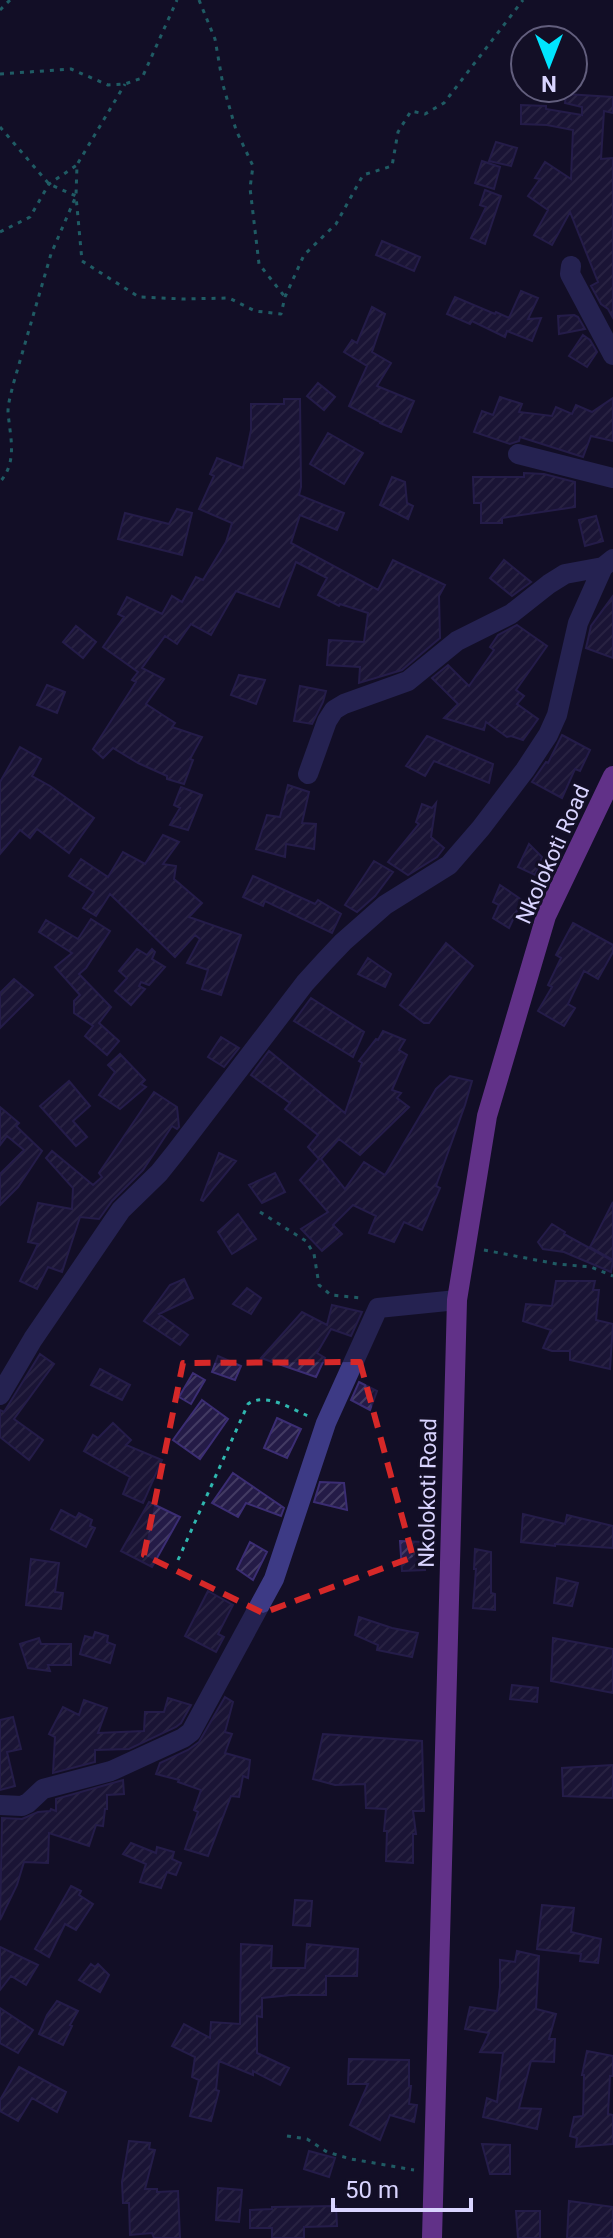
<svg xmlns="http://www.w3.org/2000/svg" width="613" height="2238" font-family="Roboto,sans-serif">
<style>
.building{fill:url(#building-hatch);stroke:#3b2d73;stroke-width:2}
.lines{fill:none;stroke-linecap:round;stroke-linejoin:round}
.path{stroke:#2fb8b0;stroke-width:3;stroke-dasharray:4 6;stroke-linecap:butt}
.minor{stroke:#3d3a85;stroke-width:20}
.major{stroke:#c25bff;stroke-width:20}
.marked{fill:none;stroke:#d62828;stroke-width:6;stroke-dasharray:16 10;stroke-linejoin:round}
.labels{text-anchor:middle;stroke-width:6;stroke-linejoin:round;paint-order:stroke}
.street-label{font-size:22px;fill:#d9d4ff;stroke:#130f26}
</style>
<defs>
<pattern id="building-hatch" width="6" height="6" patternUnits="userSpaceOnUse" patternTransform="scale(2)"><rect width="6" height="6" fill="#241b47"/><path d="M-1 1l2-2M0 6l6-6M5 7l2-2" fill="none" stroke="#433b63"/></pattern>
</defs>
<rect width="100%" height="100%" fill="#130f26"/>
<path class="building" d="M 566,94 L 613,97 L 613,113 L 604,111 L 601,159 L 613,158 L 613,318 L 608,309 L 601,304 L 591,286 L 598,282 L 570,212 L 552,245 L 534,235 L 548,210 L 528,196 L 540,179 L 535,178 L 545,162 L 571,179 L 573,130 L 547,125 L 521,124 L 521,105 L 546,106 L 546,109 L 582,115 L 582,107 L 565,103 Z
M 496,142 L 517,148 L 511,166 L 489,161 Z
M 482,161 L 500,167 L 494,189 L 475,183 Z
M 485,190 L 501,196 L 485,244 L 471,238 L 486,207 L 480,205 Z
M 382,241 L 420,257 L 414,271 L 376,255 Z
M 521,291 L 538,298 L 528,319 L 541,318 L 532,341 L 507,331 L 505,337 L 472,321 L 470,324 L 447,314 L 455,297 L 495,314 L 496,312 L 509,318 Z
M 372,307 L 385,314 L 372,352 L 391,363 L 377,386 L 414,401 L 401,432 L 380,423 L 380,422 L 349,406 L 367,366 L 344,352 L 352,340 L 357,343 Z
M 574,315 L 578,317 L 585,329 L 559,334 L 558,316 Z
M 583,335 L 590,340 L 597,352 L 587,367 L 569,356 Z
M 318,383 L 335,397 L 324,410 L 307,396 Z
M 500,397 L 522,404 L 519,412 L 552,416 L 556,407 L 572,414 L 576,405 L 592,412 L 613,398 L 613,441 L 591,436 L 583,457 L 520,437 L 519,441 L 510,444 L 474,432 L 482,411 L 493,415 Z
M 284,399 L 300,399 L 301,487 L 299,495 L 344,513 L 337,530 L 300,515 L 291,543 L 378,590 L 393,560 L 445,585 L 439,596 L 440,638 L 402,670 L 359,683 L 360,667 L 327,665 L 329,640 L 364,642 L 368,613 L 340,604 L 339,606 L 318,595 L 327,578 L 296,562 L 279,607 L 236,591 L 211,635 L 191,624 L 177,644 L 165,636 L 142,668 L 164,679 L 146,704 L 175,723 L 172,727 L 202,737 L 190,759 L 193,760 L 184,784 L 167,779 L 167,776 L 138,763 L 113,748 L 103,758 L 93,749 L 136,682 L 132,680 L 138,672 L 103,647 L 124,617 L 118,614 L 127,597 L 162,614 L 172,596 L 182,602 L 196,577 L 203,580 L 226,542 L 232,523 L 199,509 L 214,476 L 210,474 L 217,458 L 243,468 L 251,430 L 251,404 L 284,404 Z
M 328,433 L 363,453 L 344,484 L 310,464 Z
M 524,473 L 544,474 L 575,482 L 575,507 L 502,518 L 502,523 L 481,523 L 481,503 L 474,503 L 473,477 L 524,477 Z
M 392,477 L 405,482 L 407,503 L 413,506 L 408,519 L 380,505 Z
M 177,509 L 192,513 L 182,555 L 118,539 L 125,513 L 169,524 Z
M 596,516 L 603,541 L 585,546 L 579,520 Z
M 504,560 L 531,582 L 512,596 L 490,578 Z
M 613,596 L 613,658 L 586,648 L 591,626 Z
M 517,625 L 547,646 L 516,690 L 524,696 L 517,704 L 538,719 L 523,740 L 511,736 L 507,737 L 486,722 L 484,730 L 444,718 L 458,704 L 432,678 L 448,665 L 469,686 L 494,650 L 490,647 L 498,635 Z
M 76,626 L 96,642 L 83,658 L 63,642 Z
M 239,675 L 265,680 L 256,704 L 231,695 Z
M 47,685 L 65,692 L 57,713 L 37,705 Z
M 300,686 L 326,691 L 323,702 L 312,724 L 294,721 Z
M 562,735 L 590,750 L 580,771 L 575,769 L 562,798 L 532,782 L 546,762 L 548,763 Z
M 427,736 L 493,764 L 489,783 L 434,761 L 425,776 L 406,766 Z
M 20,747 L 41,759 L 32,776 L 50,786 L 94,818 L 69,853 L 37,829 L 30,838 L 20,830 L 0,854 L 0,782 Z
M 288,785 L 309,792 L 302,823 L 316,824 L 314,849 L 286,844 L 285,857 L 256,849 L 267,815 L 280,817 Z
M 181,787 L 202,795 L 188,830 L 170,825 L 180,808 L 174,805 Z
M 436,803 L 431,837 L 444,848 L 437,857 L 408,875 L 388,862 L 419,824 L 416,822 L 422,804 L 432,808 Z
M 163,835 L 179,842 L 163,864 L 176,866 L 174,879 L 202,903 L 189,917 L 241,935 L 221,995 L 202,989 L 208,970 L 187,963 L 200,939 L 195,935 L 175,957 L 110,894 L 96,916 L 83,908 L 94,892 L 69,876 L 81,859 L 108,877 L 123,852 L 145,864 Z
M 529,844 L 542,857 L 535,875 L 518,867 Z
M 374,861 L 393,872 L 375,896 L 357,912 L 345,905 Z
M 253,876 L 315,904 L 318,900 L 341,914 L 332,933 L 265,901 L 263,906 L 243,897 Z
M 500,885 L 522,900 L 509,928 L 493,918 L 499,905 L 493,902 Z
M 91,919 L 110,931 L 86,968 L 79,974 L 111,1007 L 99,1023 L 119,1041 L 107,1055 L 85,1036 L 93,1026 L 74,1013 L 74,1001 L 80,995 L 55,967 L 72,953 L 39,932 L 46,920 L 78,939 Z
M 573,923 L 613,945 L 613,952 L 598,979 L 584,971 L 568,1004 L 575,1008 L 564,1026 L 538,1011 L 552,987 L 548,985 L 561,958 L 556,955 Z
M 446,943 L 473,966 L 429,1023 L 424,1023 L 400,1005 Z
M 137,949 L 147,955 L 152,949 L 155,952 L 152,959 L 165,967 L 149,985 L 141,982 L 139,986 L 145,989 L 131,1005 L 115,991 L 127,978 L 119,971 Z
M 368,958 L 391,974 L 385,987 L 358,974 Z
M 14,979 L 33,995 L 0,1028 L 0,993 Z
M 311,998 L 364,1032 L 353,1057 L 294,1021 Z
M 383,1031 L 405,1040 L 399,1050 L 407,1055 L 392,1090 L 401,1093 L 397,1098 L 409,1107 L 360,1155 L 339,1139 L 321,1159 L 345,1189 L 364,1162 L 385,1175 L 436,1089 L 450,1076 L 472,1081 L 465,1105 L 436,1186 L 440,1188 L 422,1230 L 404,1222 L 394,1242 L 369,1233 L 376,1216 L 353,1205 L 333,1225 L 342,1234 L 322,1251 L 301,1229 L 328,1212 L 300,1180 L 319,1159 L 308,1147 L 318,1135 L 285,1109 L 290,1103 L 251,1075 L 269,1051 L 345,1113 L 362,1063 L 359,1061 L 376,1039 L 378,1040 Z
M 221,1037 L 239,1048 L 224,1067 L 208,1057 Z
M 120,1054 L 145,1080 L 141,1084 L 146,1087 L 120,1109 L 99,1095 L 115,1072 L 108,1065 Z
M 69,1081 L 90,1106 L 73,1121 L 87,1137 L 76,1146 L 40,1106 Z
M 154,1092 L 177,1107 L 179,1127 L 177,1129 L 172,1126 L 143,1170 L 112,1201 L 99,1219 L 80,1217 L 62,1272 L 48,1267 L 37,1289 L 20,1281 L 38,1244 L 28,1242 L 38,1203 L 72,1209 L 73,1188 L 46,1158 L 52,1151 L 93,1185 L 102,1177 L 99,1173 Z
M 0,1107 L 19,1123 L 16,1126 L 42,1151 L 18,1187 L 0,1205 L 0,1174 L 24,1150 L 7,1136 L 0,1145 Z
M 219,1153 L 236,1161 L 203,1201 L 201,1200 Z
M 275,1173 L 285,1192 L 262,1203 L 249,1185 Z
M 613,1202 L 613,1260 L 590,1247 Z
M 238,1214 L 256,1239 L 232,1254 L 218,1232 Z
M 552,1224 L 565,1232 L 564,1234 L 613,1261 L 611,1272 L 564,1252 L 543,1249 L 538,1242 Z
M 184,1279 L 193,1298 L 159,1314 L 188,1335 L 180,1345 L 144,1321 L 170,1285 Z
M 556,1281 L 595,1281 L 593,1290 L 599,1290 L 596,1320 L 613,1324 L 610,1369 L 570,1360 L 570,1351 L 552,1351 L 543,1348 L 551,1330 L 523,1321 L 526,1304 L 552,1306 Z
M 247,1288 L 261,1298 L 251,1314 L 233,1304 Z
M 332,1305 L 362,1312 L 351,1336 L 331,1329 L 317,1353 L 325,1358 L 316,1377 L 261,1358 L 302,1312 L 327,1325 Z
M 40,1354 L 54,1364 L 14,1419 L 43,1440 L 29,1460 L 0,1437 L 0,1410 L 4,1412 Z
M 218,1356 L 241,1366 L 235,1380 L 212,1372 Z
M 100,1369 L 130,1385 L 122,1400 L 91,1385 Z
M 193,1373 L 205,1380 L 191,1404 L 179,1397 Z
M 359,1382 L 377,1391 L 370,1410 L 351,1400 Z
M 202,1400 L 228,1419 L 200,1459 L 173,1440 Z
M 277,1418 L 301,1429 L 287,1458 L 264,1448 Z
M 113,1423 L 131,1440 L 126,1445 L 162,1460 L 143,1503 L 123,1494 L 130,1477 L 84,1451 L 93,1435 L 98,1438 Z
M 233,1473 L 284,1508 L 281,1516 L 246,1503 L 238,1517 L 212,1503 Z
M 320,1482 L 344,1483 L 347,1510 L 314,1502 Z
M 149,1502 L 180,1517 L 152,1567 L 121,1551 Z
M 61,1510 L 76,1518 L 79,1513 L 92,1520 L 90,1526 L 95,1528 L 86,1547 L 51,1529 Z
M 523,1514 L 565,1524 L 567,1515 L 613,1526 L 613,1548 L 555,1544 L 555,1546 L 521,1542 Z
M 400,1541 L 423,1542 L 425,1570 L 402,1571 Z
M 250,1542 L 267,1552 L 253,1580 L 237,1569 Z
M 475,1549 L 491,1552 L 491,1593 L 495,1594 L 495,1610 L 473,1608 L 476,1569 L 474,1569 Z
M 31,1559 L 59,1563 L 55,1592 L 63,1593 L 61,1609 L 26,1605 Z
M 557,1578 L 578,1583 L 572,1606 L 554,1603 Z
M 208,1591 L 233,1605 L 218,1634 L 224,1637 L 216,1652 L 185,1636 Z
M 359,1617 L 392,1628 L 418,1633 L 412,1657 L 377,1650 L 378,1645 L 355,1635 Z
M 95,1632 L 108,1636 L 107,1642 L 115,1645 L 110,1663 L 80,1654 L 85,1636 L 93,1638 Z
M 39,1638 L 41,1644 L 71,1644 L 71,1665 L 48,1665 L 50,1671 L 28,1668 L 20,1644 Z
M 553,1638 L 613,1649 L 613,1693 L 551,1681 Z
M 512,1685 L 538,1688 L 537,1702 L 510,1699 Z
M 225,1697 L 233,1702 L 225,1732 L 232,1734 L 225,1753 L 250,1760 L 248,1778 L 243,1776 L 239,1797 L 231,1796 L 208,1856 L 185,1849 L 198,1812 L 194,1810 L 201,1790 L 178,1782 L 179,1780 L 156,1774 L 160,1763 L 188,1750 L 199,1742 Z
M 168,1698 L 191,1705 L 181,1723 L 176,1727 L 129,1749 L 95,1750 L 95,1762 L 53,1773 L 55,1737 L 49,1734 L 63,1707 L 79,1715 L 84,1700 L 107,1708 L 98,1733 L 144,1731 L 145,1712 L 164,1712 Z
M 13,1717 L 21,1749 L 7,1752 L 15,1786 L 0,1790 L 0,1720 Z
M 323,1734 L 422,1741 L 424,1811 L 413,1811 L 416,1834 L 413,1834 L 413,1863 L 386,1861 L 387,1831 L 384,1831 L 386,1809 L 366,1808 L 365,1784 L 335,1785 L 313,1779 Z
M 613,1765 L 613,1798 L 563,1796 L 562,1768 Z
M 123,1780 L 124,1794 L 107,1795 L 107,1809 L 105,1809 L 103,1826 L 96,1825 L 89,1846 L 49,1833 L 48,1863 L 24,1862 L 17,1885 L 0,1920 L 2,1818 L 22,1819 L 38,1812 L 50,1811 L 51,1809 L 56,1811 L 56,1799 Z
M 131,1843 L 156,1853 L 157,1847 L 174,1852 L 172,1859 L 181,1863 L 176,1875 L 167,1872 L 161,1888 L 140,1882 L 146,1864 L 123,1854 Z
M 71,1886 L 81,1891 L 79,1895 L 93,1904 L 76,1930 L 65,1924 L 49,1957 L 35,1949 Z
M 295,1900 L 312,1901 L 310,1926 L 293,1925 Z
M 542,1905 L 574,1908 L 571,1932 L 601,1939 L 598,1963 L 580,1961 L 581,1954 L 537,1949 Z
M 241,1944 L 272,1946 L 271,1968 L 305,1968 L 307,1944 L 358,1949 L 357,1976 L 326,1976 L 326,1995 L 291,1995 L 262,1998 L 262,2017 L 257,2016 L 257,2053 L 289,2068 L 280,2085 L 253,2071 L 253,2075 L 219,2061 L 216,2090 L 219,2091 L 211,2121 L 190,2116 L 199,2080 L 192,2077 L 195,2057 L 172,2046 L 184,2024 L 210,2038 L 211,2022 L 240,2024 Z
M 0,1947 L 38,1965 L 26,1985 L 11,1976 L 0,1990 Z
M 517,1951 L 539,1956 L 536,2009 L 556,2014 L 549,2039 L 555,2039 L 554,2062 L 531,2061 L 519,2108 L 541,2109 L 537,2129 L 483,2117 L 487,2098 L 497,2102 L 503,2053 L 480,2052 L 489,2033 L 465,2029 L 470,2007 L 497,2011 L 500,1987 L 500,1960 L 515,1962 Z
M 91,1964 L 95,1967 L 98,1964 L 109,1975 L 100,1992 L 79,1980 Z
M 57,2001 L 78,2011 L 70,2025 L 72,2026 L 63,2045 L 39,2034 L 47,2015 Z
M 0,2008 L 33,2030 L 18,2053 L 0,2043 Z
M 587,2051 L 613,2056 L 613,2076 L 610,2076 L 608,2114 L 613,2115 L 613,2144 L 576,2147 L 577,2138 L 570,2136 L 574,2117 L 583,2116 L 584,2075 L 582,2075 Z
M 349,2059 L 409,2060 L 409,2086 L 411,2086 L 409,2104 L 417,2105 L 414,2122 L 390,2115 L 380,2140 L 350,2125 L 368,2084 L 348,2084 Z
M 19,2067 L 66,2092 L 57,2112 L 32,2098 L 18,2121 L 0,2111 L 0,2100 Z
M 129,2141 L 150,2143 L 149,2149 L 155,2150 L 145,2189 L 157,2189 L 157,2192 L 178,2191 L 180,2238 L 154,2238 L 152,2233 L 130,2235 L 129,2203 L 123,2203 L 122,2182 Z
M 482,2144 L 510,2145 L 510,2174 L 490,2174 Z
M 309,2151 L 335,2158 L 329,2177 L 304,2169 Z
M 218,2188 L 242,2190 L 239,2222 L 216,2220 Z
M 569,2201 L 613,2207 L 613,2238 L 567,2238 Z
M 336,2206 L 337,2226 L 304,2227 L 304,2238 L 272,2238 L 272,2228 L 250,2228 L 250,2210 L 272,2209 L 272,2207 Z
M 516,2211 L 540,2211 L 540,2238 L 518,2238 Z"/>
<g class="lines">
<path class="path" d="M 199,0 L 215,39 L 223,85 L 236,130 L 253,166 L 250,188 L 259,264 L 285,297
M 0,10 L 10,0
M 0,74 L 71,69 L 108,85 L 125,84 L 142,78 L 177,0
M 0,127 L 49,184 L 76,196 L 82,261 L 139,297 L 184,299 L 229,298 L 255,311 L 281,314 L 285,297 L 304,255 L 336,224 L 363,175 L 392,166 L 398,132 L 411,111 L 425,114 L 444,103 L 523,0
M 78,163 L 125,84
M 0,232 L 30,217 L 49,184 L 77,165 L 76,196 L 51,254 L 13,385 C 11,394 8,403 8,412 C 10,437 18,461 0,482
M 260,1212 L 306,1241 L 314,1254 L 319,1285 L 331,1295 L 362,1298
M 484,1250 L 557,1264 L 591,1267 L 613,1276
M 178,1560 L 248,1404 C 265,1392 290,1408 308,1416
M 287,2136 L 307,2139 L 327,2152 L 351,2159 L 414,2170"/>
<path class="minor" d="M 571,266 L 570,274 L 613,355
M 518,454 L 613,478
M 308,774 L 327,721 L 334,710 L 344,704 L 408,681 L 457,641 L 511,614 L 549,584 L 565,574 L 603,567
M 0,1395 L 33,1339 L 121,1210 L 159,1173 L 175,1153 L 305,983 L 325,961 L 343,942 L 385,905 L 449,865 L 481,828 L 525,770 L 548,735 L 557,715 L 578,623 L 603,567 L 613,559
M 0,1805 L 22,1806 L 28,1803 L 43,1789 L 111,1771 L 183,1738 L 191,1732 L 274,1579 L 326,1423 L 378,1308 L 457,1300"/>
<path class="major" d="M 432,2238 L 457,1300 L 487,1116 L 546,916 L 613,776"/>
</g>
<path d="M0 0H613V2238H0ZM 360,1362 L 413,1557 L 263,1613 L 144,1555 L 183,1363 Z" fill="#130f26" fill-opacity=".55" fill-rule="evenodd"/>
<path class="marked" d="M 360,1362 L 413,1557 L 263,1613 L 144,1555 L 183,1363 Z"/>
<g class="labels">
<g class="street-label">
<text transform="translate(552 854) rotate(-66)" y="8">Nkolokoti Road</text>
<text transform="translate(427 1493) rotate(-89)" y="8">Nkolokoti Road</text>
</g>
</g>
<g transform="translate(549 64) rotate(180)"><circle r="38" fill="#130f26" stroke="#625e7d" stroke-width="2"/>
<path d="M0-6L14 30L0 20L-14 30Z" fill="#00e5ff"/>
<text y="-12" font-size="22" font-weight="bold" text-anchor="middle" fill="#d9d4ff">N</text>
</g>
<path d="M333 2198v12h138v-12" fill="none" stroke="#d9d4ff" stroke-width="4"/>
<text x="345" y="2198" font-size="24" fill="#d9d4ff" stroke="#130f26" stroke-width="6" paint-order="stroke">50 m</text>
</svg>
